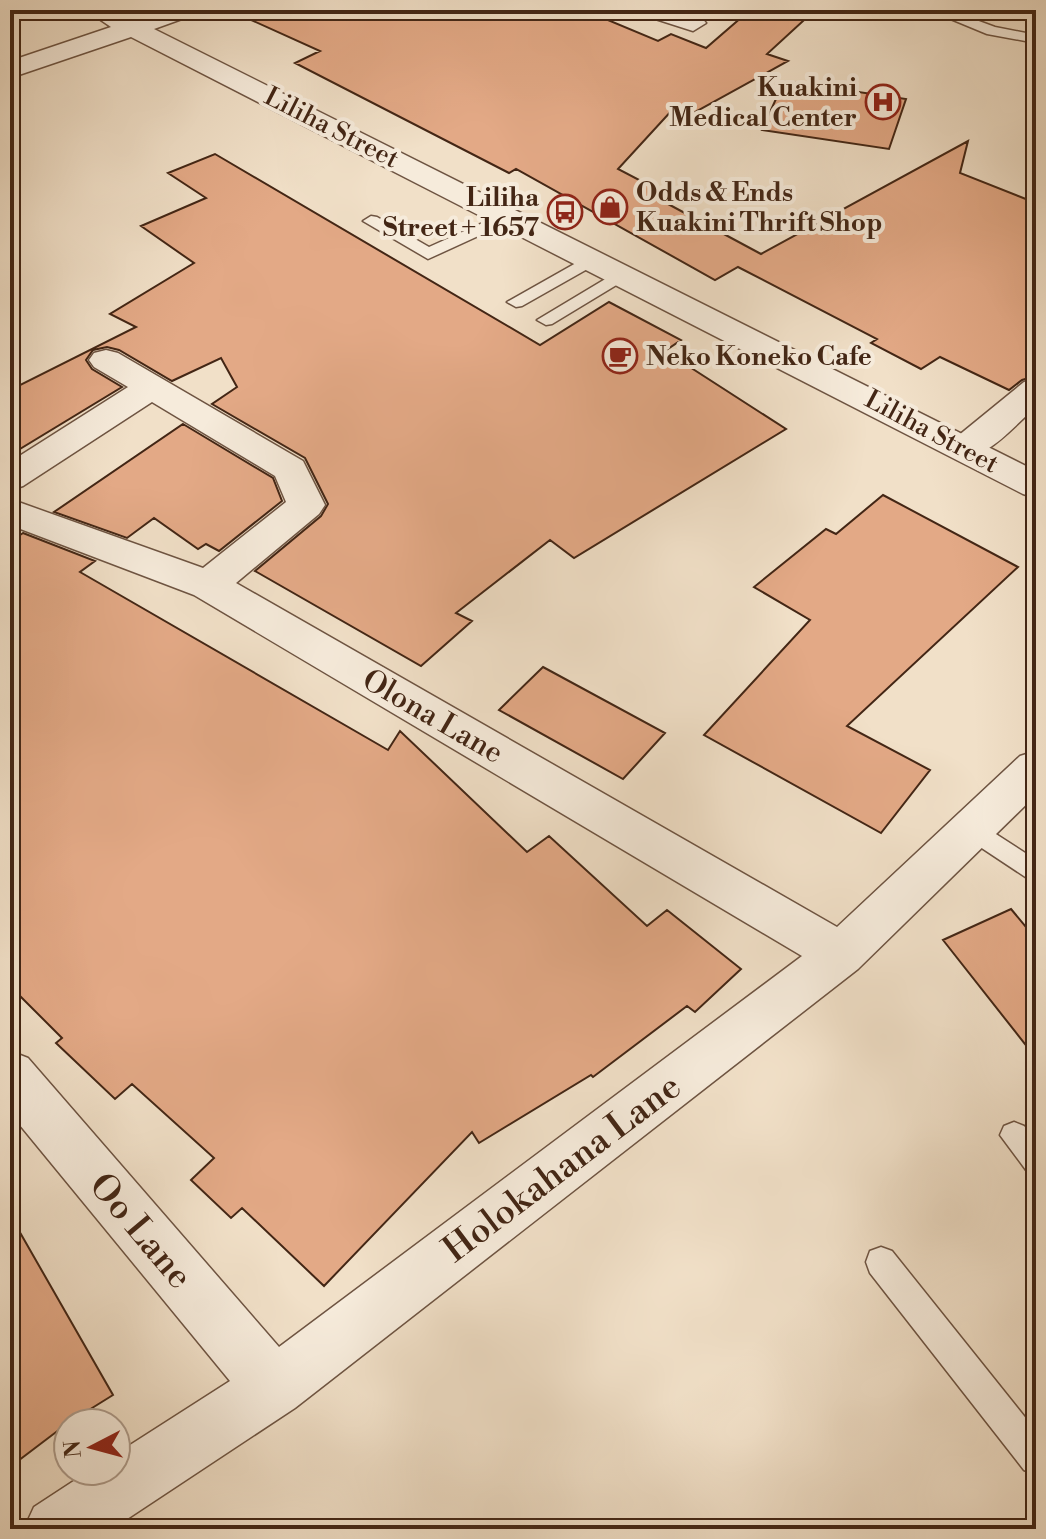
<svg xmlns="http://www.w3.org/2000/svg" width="1046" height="1539" font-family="'Libre Bodoni',serif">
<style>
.building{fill:#e3a986;stroke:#432615;stroke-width:2}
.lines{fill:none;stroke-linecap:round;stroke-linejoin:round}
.service-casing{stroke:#6e5442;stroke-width:3}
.minor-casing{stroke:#6e5442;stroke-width:3}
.tertiary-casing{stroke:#6e5442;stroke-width:3}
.service{fill:#f6ebdb;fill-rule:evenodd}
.minor{fill:#f6ebdb;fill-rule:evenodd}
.tertiary{fill:#f6ebdb;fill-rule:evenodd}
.labels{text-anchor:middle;stroke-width:8;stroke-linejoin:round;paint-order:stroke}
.far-poi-label{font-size:26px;font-weight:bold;fill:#432615;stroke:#f6ebdb;text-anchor:end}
.far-street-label{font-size:26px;fill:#432615;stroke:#f6ebdb}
.street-label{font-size:30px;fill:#432615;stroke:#f6ebdb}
.near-street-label{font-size:36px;fill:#432615;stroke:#f6ebdb}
</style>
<rect width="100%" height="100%" fill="#f1e0c8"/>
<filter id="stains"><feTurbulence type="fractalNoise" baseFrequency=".0025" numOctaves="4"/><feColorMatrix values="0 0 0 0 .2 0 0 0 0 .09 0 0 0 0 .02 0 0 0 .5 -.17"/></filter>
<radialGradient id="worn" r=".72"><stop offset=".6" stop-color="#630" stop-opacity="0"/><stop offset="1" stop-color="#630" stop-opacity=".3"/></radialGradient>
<path class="building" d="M 229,10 L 584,10 L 658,41 L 671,34 L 706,48 L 750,10 L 815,10 L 767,54 L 788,61 L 690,115 L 674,108 L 618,169 L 664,193 L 655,197 L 761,254 L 968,141 L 960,173 L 1036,203 L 1036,376 L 1022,380 L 1009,390 L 940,357 L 921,369 L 871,343 L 877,339 L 738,267 L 715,280 L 516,169 L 509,173 L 295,63 L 320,51 Z
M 784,81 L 906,99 L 889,149 L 762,130 Z
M 215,154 L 540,345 L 609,302 L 681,340 L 665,351 L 786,429 L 574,558 L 550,540 L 456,613 L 472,621 L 421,666 L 255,571 L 321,516 L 328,504 L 305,458 L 212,404 L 237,387 L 221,358 L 172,381 L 119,350 L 107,347 L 93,350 L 86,360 L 92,369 L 122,387 L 10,455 L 10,390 L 136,327 L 110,314 L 194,263 L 141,226 L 206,198 L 168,173 Z
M 183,424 L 273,478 L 282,501 L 219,551 L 206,544 L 198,549 L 154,518 L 127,538 L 54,512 Z
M 883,495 L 1018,567 L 847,726 L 930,770 L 881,833 L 704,735 L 810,620 L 754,587 L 826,529 L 836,534 Z
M 23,533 L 95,561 L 80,572 L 388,750 L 400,731 L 527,852 L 549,836 L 647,926 L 667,910 L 741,969 L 695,1012 L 687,1006 L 593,1077 L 591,1075 L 479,1143 L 472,1132 L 324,1286 L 242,1208 L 231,1218 L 191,1180 L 214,1158 L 132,1084 L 115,1099 L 56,1043 L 62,1038 L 10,986 L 10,542 Z
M 543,667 L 665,733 L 623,779 L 499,710 Z
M 1011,909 L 1036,939 L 1036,1058 L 943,940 Z
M 10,1215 L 113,1395 L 68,1423 L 10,1467 Z"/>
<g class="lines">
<g class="service-casing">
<path id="service" d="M 929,10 L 949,10 L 995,27 L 1036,35 L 1036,43 L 987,34 Z
M 507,212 L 513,214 L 513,220 L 428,259 L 363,221 L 371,216 L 377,217 L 429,247 Z
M 592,254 L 601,259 L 598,263 L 522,306 L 516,307 L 507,302 Z
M 622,269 L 631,274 L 628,278 L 552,324 L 546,325 L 537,320 Z
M 971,818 L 1036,860 L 1036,884 L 962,835 L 959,828 L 962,821 Z
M 1014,1122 L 1024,1126 L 1036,1139 L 1036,1174 L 1026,1170 L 1000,1135 L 1004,1126 Z
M 881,1247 L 892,1251 L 1036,1431 L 1036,1475 L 1024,1470 L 870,1273 L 866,1262 L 870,1251 Z"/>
</g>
<g class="minor-casing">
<path id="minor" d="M 640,10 C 659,10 692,5 706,23 L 693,31 L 643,15 Z
M 106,350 L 118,353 L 303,461 L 325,505 L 319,514 L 236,583 L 837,927 L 1020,756 L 1036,751 L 1036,795 L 858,969 L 295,1408 L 112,1529 L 24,1529 L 34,1507 L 89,1471 L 116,1471 L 116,1454 L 230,1381 L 10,1113 L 10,1051 L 28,1058 L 279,1347 L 802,956 L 194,595 L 10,525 L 10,499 L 203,568 L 286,502 L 275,476 L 152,402 L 23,486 L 10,490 L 10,462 L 128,387 L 94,367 L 89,360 L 94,353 Z
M 1036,379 L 1036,407 C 1013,426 985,464 953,456 L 948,448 L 953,440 L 1024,382 Z"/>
</g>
<g class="tertiary-casing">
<path id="tertiary" d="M 86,10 L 117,10 L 135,19 L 160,10 L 196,10 L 193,15 L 154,29 L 1036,471 L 1036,498 L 1023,494 L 131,37 L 10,78 L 10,61 L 111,27 Z"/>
</g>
<use href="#service" class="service"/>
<use href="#minor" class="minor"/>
<use href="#tertiary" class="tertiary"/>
</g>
<defs>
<g id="hospital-ring" transform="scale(1.8)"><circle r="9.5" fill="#f6ebdb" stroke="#8f2418" stroke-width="1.5"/><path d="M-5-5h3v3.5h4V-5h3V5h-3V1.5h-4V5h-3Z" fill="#8f2418"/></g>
<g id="shop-ring" transform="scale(1.8)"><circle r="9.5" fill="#f6ebdb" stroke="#8f2418" stroke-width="1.5"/><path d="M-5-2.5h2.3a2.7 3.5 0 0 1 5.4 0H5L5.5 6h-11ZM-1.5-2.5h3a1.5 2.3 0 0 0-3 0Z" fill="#8f2418"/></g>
<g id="bus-ring" transform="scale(1.8)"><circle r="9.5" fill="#f6ebdb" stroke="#8f2418" stroke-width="1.5"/><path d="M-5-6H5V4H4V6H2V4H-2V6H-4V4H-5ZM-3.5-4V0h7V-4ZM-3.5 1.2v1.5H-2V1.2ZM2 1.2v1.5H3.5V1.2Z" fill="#8f2418"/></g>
<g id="cafe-ring" transform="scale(1.8)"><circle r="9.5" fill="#f6ebdb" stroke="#8f2418" stroke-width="1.5"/><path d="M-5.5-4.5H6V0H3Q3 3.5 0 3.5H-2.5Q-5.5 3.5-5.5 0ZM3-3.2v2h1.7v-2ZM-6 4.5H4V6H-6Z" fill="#8f2418"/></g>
</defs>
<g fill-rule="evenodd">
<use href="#hospital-ring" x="883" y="102"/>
<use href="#shop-ring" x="610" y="207"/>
<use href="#bus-ring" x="565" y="212"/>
<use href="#cafe-ring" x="620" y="356"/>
</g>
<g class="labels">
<g class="far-poi-label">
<text x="857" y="96">Kuakini<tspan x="857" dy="30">Medical Center</tspan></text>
<text x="636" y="201" text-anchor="start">Odds &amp; Ends<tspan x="636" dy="30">Kuakini Thrift Shop</tspan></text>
<text x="539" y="206">Liliha<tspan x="539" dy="30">Street + 1657</tspan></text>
<text x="646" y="365" text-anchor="start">Neko Koneko Cafe</text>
</g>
<g class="far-street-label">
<text transform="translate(332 127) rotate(27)" y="9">Liliha Street</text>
<text transform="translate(932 431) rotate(28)" y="9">Liliha Street</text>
</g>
<g class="street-label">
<text transform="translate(433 716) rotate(30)" y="10">Olona Lane</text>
</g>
<g class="near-street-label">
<text transform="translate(561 1167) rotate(-37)" y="13">Holokahana Lane</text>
<text transform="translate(142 1230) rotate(50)" y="13">Oo Lane</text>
</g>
</g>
<rect width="1046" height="1539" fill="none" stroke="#f1e0c8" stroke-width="40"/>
<rect x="12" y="12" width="1022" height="1515" fill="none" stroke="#432615" stroke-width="4"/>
<rect x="20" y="20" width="1006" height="1499" fill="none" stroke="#432615" stroke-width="2"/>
<g transform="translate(92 1447) rotate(264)"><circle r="38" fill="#f6ebdb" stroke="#ae9c8c" stroke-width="2"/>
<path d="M0-6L14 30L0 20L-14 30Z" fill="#8f2418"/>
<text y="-12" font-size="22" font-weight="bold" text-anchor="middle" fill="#432615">N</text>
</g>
<rect width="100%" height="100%" filter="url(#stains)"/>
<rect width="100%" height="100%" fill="url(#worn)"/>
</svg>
